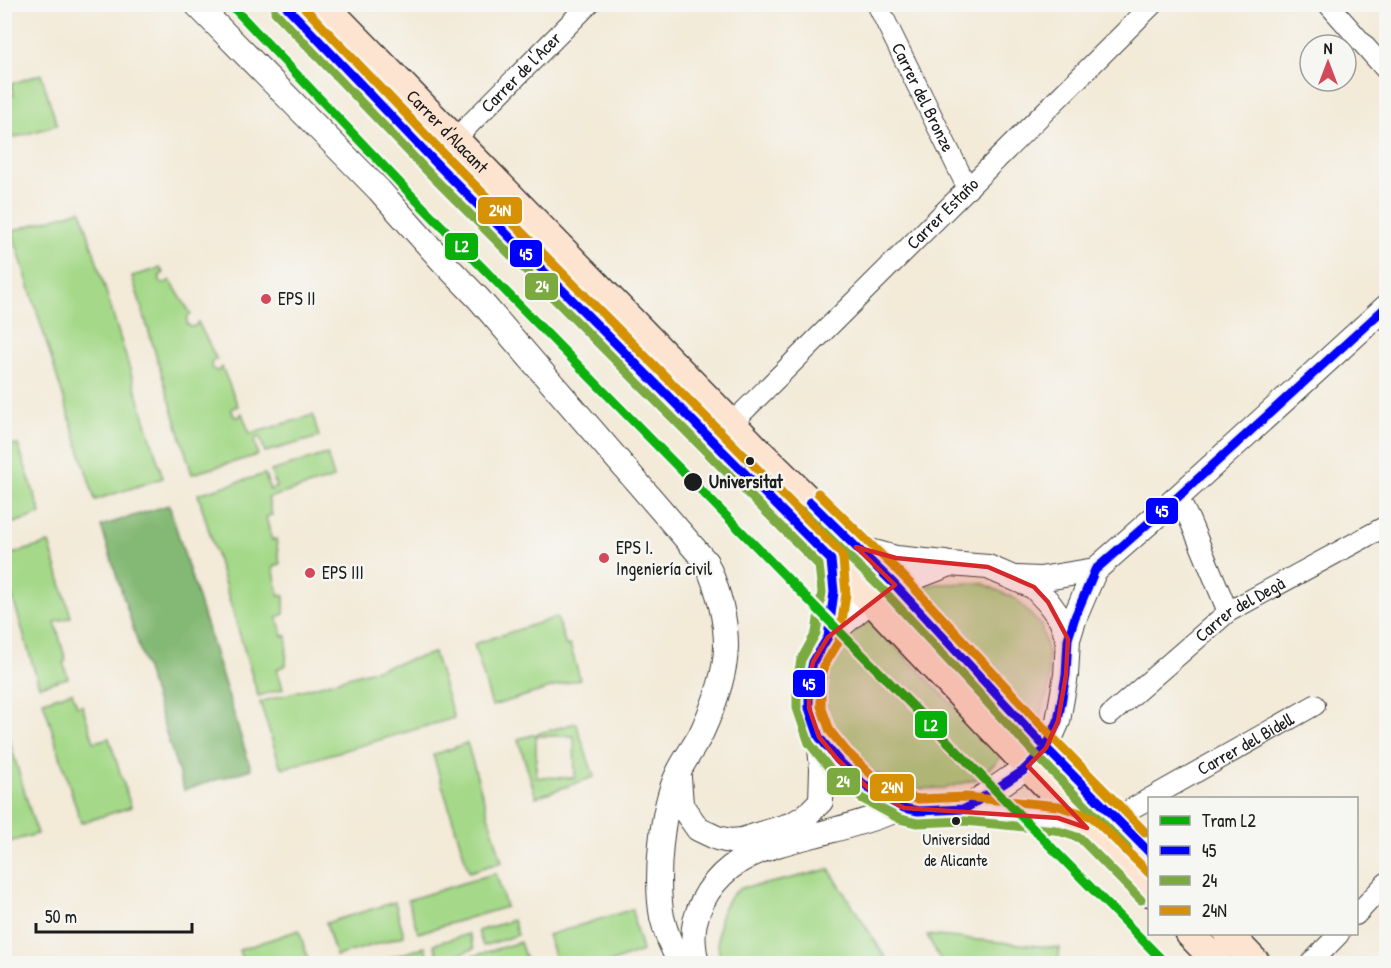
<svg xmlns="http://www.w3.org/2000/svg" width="1391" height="968" font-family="'Patrick Hand',sans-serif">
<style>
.green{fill:#a5d989;stroke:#607a52;stroke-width:1.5;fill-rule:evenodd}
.forest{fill:#84b975;stroke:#506a48;stroke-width:1.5}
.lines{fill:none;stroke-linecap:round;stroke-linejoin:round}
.minor-casing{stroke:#3c3b38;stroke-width:22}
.tertiary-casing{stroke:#3c3b38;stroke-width:26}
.secondary-casing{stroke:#3c3b38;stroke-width:31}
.minor{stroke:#fff;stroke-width:20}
.tertiary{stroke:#fff;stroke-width:24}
.secondary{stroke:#fde4d1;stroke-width:28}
.bus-1-casing{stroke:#f6f6f2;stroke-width:14}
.bus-2-casing{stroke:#f6f6f2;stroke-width:14}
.bus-3-casing{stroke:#f6f6f2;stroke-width:14}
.bus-1{stroke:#00f;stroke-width:9}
.bus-2{stroke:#7aaa40;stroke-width:9}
.bus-3{stroke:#d69104;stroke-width:9}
.tram-1-casing{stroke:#f6f6f2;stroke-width:14}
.tram-1{stroke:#0ab00a;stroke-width:9}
.marked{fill:#d62828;fill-opacity:0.2;stroke:#d62828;stroke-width:4.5;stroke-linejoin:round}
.poi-dot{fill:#d1495b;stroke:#f6f6f2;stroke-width:2}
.bus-dot{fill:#1c1c1c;stroke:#f6f6f2;stroke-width:2}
.labels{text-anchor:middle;stroke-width:5;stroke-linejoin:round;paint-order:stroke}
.bus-label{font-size:16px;fill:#1c1c1c;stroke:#f6f6f2}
.street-label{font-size:18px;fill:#1c1c1c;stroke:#f6f6f2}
.poi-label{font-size:18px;fill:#1c1c1c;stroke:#f6f6f2;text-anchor:start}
.stop-label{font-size:18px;font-weight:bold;fill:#1c1c1c;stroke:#f6f6f2;text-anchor:start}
.line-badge{stroke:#f6f6f2;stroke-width:2}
.badge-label{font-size:16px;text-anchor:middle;font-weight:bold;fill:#fff}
</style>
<rect width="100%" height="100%" fill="#f6f6f2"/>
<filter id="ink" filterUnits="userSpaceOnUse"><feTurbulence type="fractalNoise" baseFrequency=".0167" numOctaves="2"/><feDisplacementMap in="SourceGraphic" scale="12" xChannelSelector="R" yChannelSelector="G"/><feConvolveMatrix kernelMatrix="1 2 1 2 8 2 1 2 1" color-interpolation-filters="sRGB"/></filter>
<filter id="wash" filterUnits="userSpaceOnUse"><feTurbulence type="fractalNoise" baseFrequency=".008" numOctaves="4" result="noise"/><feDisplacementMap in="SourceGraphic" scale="24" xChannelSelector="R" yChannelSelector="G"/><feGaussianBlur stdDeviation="1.35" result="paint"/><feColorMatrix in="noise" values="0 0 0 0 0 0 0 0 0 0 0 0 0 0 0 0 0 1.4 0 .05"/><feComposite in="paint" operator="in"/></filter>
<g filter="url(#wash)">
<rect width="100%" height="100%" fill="#f3ead8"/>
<path class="green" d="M 41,74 L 57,125 L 13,138 L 5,111 L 5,98 L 14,95 L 11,84 Z
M 81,210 L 163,478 L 95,500 L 12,231 Z
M 160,268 L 164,273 L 160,275 L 160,282 L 164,284 L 170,280 L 191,314 L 187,317 L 187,324 L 191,327 L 195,326 L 198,322 L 217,360 L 214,360 L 211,363 L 212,368 L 216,371 L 220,370 L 222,367 L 238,406 L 232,408 L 232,412 L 235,417 L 239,417 L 242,413 L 250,434 L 313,415 L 319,437 L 265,452 L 260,437 L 254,439 L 258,455 L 192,474 L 132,276 Z
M 5,444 L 18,445 L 41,514 L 5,526 Z
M 327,454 L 334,478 L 268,498 L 272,515 L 266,517 L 272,540 L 276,539 L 280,564 L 273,567 L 279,596 L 284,595 L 284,614 L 277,617 L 283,636 L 287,636 L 286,665 L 277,669 L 283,689 L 258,696 L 198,494 L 265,474 L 270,490 L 276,487 L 271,471 Z
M 49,543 L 71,617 L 55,622 L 66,661 L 63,662 L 68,678 L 39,686 L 5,572 L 5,556 Z
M 982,583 L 1016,599 L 1041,626 L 1048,654 L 1049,688 L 1038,721 L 911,588 L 938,584 Z
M 557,617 L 566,646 L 570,645 L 580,679 L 492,706 L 474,644 Z
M 869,620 L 1003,756 L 977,779 L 946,788 L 908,789 L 875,773 L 841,748 L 825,710 L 827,684 L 833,658 L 850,635 Z
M 434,653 L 454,718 L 284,768 L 280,765 L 260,702 Z
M 72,692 L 77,706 L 82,705 L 94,742 L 109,738 L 131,807 L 81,823 L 43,701 Z
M 4,722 L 37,834 L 5,843 L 4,843 Z
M 576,723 L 594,777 L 536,797 L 518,739 ZM 536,736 L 574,736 L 575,778 L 536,777 Z
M 467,743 L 502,862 L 469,872 L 433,755 Z
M 829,869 L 889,963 L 722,963 C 714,941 717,900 742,888 C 747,886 755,886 761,885 C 784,880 806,875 829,869 Z
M 496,873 L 506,907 L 418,933 L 408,900 Z
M 395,902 L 404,936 L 336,956 L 326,923 Z
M 633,909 L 634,921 L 642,951 L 610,963 L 556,963 L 548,935 Z
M 513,920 L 518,935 L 483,946 L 478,931 Z
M 299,930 L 309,963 L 243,963 L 239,950 Z
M 469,934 L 474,949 L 439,960 L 434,944 Z
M 927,935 L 1060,948 L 1058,963 L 942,963 Z
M 520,942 L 527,963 L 450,963 Z
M 425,947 L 429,963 L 392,963 L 390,958 Z"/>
<path class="forest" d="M 169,505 L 251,769 L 184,790 L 101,526 Z"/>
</g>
<g filter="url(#ink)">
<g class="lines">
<g class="minor-casing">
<g id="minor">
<path id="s1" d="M 877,4 L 968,189"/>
<path d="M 1328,4 L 1386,70"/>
<path id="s2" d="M 455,139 L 589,4"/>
<path id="s3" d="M 732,423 L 1153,4"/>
<path d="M 1178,497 L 1190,521 L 1228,612"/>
<path id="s4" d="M 1110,715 L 1228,612 L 1386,526"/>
<path id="s5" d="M 1115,818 L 1315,705"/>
<path d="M 1356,915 L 1386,883"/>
<path d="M 1310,964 L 1339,934"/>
</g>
</g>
<g class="tertiary-casing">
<path id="tertiary" d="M 196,4 L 379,190 L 444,263 L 478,298 L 706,562 C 718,589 726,617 726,646 C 726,675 713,708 701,734 C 694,747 684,760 678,773 C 661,809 655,878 662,917 C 666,934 672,949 681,964
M 856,547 L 896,558 L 945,563
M 831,560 L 834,592 L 828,637 L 813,662 L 809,682 L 809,708 L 819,737 L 838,760 L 868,788 L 904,808 L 918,811 L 965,809 L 1058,818 L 1087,828
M 1017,578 L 1040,579 L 1095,570
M 828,637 L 871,600 L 895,585 L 950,564 L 988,567 L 1034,587 L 1048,602 L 1061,620 L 1068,639 L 1066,675 L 1058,721 L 1046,748 L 1028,766 L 965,809
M 1068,639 L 1075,617 L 1095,570 L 1178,497 L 1386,307
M 679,777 L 681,805 L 698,829 L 717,838 L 730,841 L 742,840 L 793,824 L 806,816 L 821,801 L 822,769 L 819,737
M 697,964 C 694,951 692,935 695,922 C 702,893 722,869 749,856 C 775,843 805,838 833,830 C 857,824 880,816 904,808"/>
</g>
<g class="secondary-casing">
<g id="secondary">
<path d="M 284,4 L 438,165 L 871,600 L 1028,766 L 1150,892"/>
<path id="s6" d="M 323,4 L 759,452 L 895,585 L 1046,748 L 1150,854"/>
<path d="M 1190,934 L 1219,964"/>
<path d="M 1228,934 L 1257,964"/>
</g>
</g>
<use href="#minor" class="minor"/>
<use href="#tertiary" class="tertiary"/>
<use href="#secondary" class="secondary"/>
<g class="bus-1-casing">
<path id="bus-1" d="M 284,4 L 438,165 L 831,560 L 834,592 L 828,637 L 813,662 L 809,682 L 809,708 L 819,737 L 838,760 L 868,788 L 904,808 L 918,811 L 965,809 L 1023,771 L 1046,748 L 1058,721 L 1066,675 L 1068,639 L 1075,617 L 1095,570 L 1178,497 L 1386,307
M 810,502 L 895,585 L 1046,748 L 1150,853"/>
</g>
<g class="bus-2-casing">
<path id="bus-2" d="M 275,12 L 429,173 L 819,565 L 822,592 L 816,633 L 801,660 L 797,681 L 797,708 L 809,743 L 830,769 L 861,798 L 900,819 L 917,823 L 965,821 L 1055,830 L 1080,838 L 1141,900
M 802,511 L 886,593 L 1037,756 L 1128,849"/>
</g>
<g class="bus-3-casing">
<path id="bus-3" d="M 301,4 L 447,157 L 841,553 L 843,559 L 846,594 L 839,641 L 824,666 L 821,683 L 821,706 L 830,731 L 847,752 L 875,778 L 908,797 L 919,799 L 966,797 L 1059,806 L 1092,817 L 1150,874
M 818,493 L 904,577 L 1055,740 L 1146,833"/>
</g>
<use href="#bus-1" class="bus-1"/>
<use href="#bus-2" class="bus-2"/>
<use href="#bus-3" class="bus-3"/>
<g class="tram-1-casing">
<path id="tram-1" d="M 230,4 L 416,200 L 1166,964"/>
</g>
<use href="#tram-1" class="tram-1"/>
</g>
</g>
<path class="marked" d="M 856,547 L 896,558 L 988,567 L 1034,587 L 1048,602 L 1068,639 L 1066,675 L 1058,721 L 1046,748 L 1028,766 L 1087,828 L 1058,818 L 904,808 L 868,788 L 838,760 L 819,737 L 809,708 L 809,682 L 813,662 L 828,637 L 895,585 Z"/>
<g class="poi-dot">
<circle cx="266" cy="299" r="6"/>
<circle cx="604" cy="558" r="6"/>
<circle cx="310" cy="573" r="6"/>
</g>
<g class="bus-dot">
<circle cx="750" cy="461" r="5"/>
<circle cx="693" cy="482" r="10"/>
<circle cx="956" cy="821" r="5"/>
</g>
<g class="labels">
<g class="bus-label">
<text x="956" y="845">Universidad<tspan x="956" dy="21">de Alicante</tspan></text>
</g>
<g class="street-label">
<text dy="6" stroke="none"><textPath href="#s2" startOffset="94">Carrer de l'Acer</textPath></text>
<text dy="6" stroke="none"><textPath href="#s1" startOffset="104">Carrer del Bronze</textPath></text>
<text dy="6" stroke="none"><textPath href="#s6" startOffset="178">Carrer d'Alacant</textPath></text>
<text dy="6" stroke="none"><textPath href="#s3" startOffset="297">Carrer Estaño</textPath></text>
<text dy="6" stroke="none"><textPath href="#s4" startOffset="168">Carrer del Degà</textPath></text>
<text dy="6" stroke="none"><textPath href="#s5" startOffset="150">Carrer del Bidell</textPath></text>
</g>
<g class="poi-label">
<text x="278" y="305">EPS II</text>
<text x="616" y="554">EPS I.<tspan x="616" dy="21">Ingeniería civil</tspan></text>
<text x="322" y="579">EPS III</text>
</g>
<g class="stop-label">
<text x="709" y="488">Universitat</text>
</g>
</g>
<g class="line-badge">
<rect x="477" y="196" width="46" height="29" rx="6" fill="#d69104"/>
<rect x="444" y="232" width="35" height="29" rx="6" fill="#0ab00a"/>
<rect x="509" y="239" width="34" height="29" rx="6" fill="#00f"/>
<rect x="524" y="272" width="35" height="29" rx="6" fill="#7aaa40"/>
<rect x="1145" y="497" width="34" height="28" rx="6" fill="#00f"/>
<rect x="792" y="669" width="34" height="29" rx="6" fill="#00f"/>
<rect x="914" y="710" width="34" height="29" rx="6" fill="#0ab00a"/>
<rect x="826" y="767" width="35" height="29" rx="6" fill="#7aaa40"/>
<rect x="869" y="773" width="46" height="29" rx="6" fill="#d69104"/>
</g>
<g class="badge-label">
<text x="500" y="216">24N</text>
<text x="462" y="252">L2</text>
<text x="526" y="260">45</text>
<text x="542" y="292">24</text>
<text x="1162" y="517">45</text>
<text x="809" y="690">45</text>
<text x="931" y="731">L2</text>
<text x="843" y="787">24</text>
<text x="892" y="793">24N</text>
</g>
<rect width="1391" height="968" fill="none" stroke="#f6f6f2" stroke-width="24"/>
<rect x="1148" y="797" width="210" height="138" fill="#f6f6f2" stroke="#9f9f9c" stroke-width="1.5"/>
<rect x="1160" y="816" width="30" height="9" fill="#0ab00a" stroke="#9f9f9c" stroke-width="1.5"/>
<text x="1202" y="827" font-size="18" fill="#1c1c1c">Tram L2</text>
<rect x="1160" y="846" width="30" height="9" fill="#0000ff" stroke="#9f9f9c" stroke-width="1.5"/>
<text x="1202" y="857" font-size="18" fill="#1c1c1c">45</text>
<rect x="1160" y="876" width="30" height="9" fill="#7aaa40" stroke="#9f9f9c" stroke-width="1.5"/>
<text x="1202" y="887" font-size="18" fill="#1c1c1c">24</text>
<rect x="1160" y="906" width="30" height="9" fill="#d69104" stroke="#9f9f9c" stroke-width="1.5"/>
<text x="1202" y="917" font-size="18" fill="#1c1c1c">24N</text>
<g transform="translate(1328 63)"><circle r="28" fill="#f6f6f2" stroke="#9f9f9c" stroke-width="1.5"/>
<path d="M0-4.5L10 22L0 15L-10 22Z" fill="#d1495b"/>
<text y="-9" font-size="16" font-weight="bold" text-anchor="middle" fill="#1c1c1c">N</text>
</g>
<path d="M36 923v9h156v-9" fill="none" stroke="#1c1c1c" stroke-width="3"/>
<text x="45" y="923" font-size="18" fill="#1c1c1c" stroke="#f6f6f2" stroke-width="4.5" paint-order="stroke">50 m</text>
</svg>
